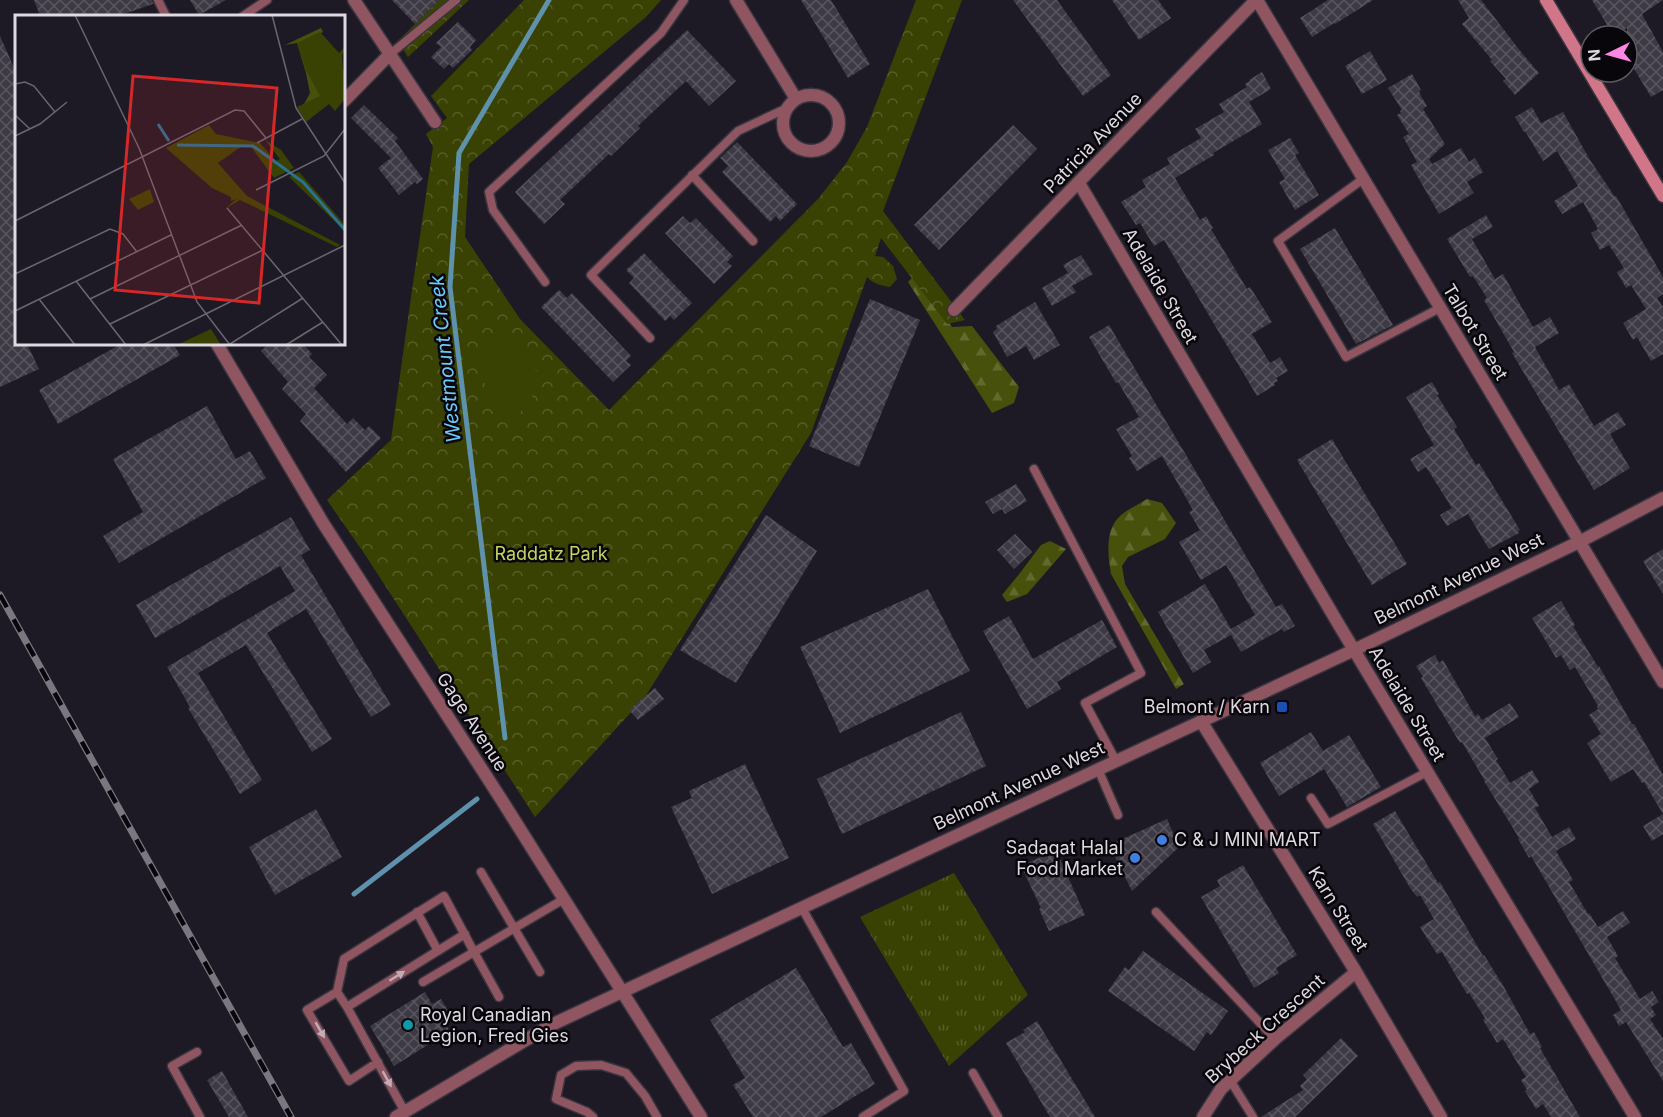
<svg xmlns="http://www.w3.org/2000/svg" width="1663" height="1117" font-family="Inter,sans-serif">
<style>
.grass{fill:url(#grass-tufts)}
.forest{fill:url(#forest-firs)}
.park{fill:url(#park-crowns)}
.garden{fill:#3a4203}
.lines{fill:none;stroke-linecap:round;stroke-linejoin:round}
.stream{stroke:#5e91ab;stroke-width:5}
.building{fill:url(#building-cross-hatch)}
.service-casing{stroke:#39353f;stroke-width:11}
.minor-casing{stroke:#39353f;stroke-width:15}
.tertiary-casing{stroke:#39353f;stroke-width:15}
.secondary-casing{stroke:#39353f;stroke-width:15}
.service{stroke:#8f5661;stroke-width:8}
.minor{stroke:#8f5661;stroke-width:12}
.tertiary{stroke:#8f5661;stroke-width:12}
.secondary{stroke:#d17589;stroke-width:12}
.rail-casing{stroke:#7a7780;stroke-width:7}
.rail{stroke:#08060a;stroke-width:4.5;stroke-dasharray:14;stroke-linecap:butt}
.oneway{fill:#c2acb5}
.transit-dot{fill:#1a4fb4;stroke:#08060a;stroke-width:2}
.shop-dot{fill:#3f7fe0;stroke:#08060a;stroke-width:2}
.culture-dot{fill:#0f9aa8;stroke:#08060a;stroke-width:2}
.labels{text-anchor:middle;stroke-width:5;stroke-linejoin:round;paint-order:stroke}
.street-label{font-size:18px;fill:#dddae2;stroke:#08060a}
.park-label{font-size:18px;fill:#c3d562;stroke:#08060a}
.poi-label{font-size:18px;fill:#dddae2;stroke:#08060a;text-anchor:end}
.water-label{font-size:20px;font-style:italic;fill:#6bcafb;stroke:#08060a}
.inset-river{fill:none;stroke:#287294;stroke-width:3}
.inset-road{fill:none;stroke:#6a6771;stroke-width:1.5}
.view{fill:#d62828;fill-opacity:0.15;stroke:#d62828;stroke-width:3}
.inset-edge{fill:none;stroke:#dddae2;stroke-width:3}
</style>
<defs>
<pattern id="grass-tufts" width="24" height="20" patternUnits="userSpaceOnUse" patternTransform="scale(1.5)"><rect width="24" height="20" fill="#3a4203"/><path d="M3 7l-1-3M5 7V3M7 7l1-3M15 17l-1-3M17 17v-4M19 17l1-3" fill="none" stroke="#565d27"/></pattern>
<pattern id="forest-firs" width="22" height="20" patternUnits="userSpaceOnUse" patternTransform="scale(1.5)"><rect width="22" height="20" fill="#48510b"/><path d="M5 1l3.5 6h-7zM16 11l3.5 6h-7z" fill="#62692e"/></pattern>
<pattern id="park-crowns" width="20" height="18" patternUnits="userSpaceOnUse" patternTransform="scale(1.5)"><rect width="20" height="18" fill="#3a4203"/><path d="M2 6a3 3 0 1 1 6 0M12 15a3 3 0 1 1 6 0" fill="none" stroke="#565d27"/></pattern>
<pattern id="building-cross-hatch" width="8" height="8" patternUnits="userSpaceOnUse" patternTransform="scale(1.5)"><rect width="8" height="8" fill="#3e3a45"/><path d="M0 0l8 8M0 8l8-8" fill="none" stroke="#595660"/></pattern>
</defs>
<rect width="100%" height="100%" fill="#1e1a25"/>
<path class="grass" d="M 954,873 L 1028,995 L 949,1066 L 860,917 Z"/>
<path class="forest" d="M 916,274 L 952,327 L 972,326 L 1019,387 L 1014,403 L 992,413 L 908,282 Z
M 1147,499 L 1162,503 L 1176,523 L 1165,539 L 1128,557 L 1122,566 L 1125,584 L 1184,684 L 1176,689 L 1111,574 C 1108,555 1105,533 1118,518 C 1125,510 1138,505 1147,499 Z
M 1050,541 L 1066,549 L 1027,594 L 1007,602 L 1002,595 L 1020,573 L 1041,545 Z"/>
<path class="park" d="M 439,0 L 469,0 L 408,57 L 398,41 Z
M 524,0 L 661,0 L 646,17 L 469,164 L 465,237 L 520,319 L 609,410 L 818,199 L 847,162 L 867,127 L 916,0 L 962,0 L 883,211 L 965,320 L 947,324 L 881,238 L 875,256 L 883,257 L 893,266 L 897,279 L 890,287 C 882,286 872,283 867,277 L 811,433 L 645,697 L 535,817 L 366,556 L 327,500 L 391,440 L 410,304 L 433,147 L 426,134 L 447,118 L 431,96 Z"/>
<path class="garden" d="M 507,335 L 544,380 L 511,425 L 488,406 L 482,358 Z"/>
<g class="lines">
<path class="stream" d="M 505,738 L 450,287 L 459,153 L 549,0
M 354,894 L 477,799"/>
</g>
<path class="building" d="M 34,0 L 152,0 L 153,4 L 118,16 L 40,16 Z
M 190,0 L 226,0 L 199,15 Z
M 392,0 L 439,0 L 415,24 Z
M 801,0 L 831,0 L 870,64 L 848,78 Z
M 1013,0 L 1057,0 L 1111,75 L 1083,96 Z
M 1112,0 L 1158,0 L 1171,18 L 1139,40 Z
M 1328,0 L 1373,0 L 1335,24 L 1334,23 L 1312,37 L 1300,18 Z
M 1458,0 L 1481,0 L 1521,52 L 1539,73 L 1515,95 L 1503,81 L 1506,79 L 1490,61 L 1492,60 L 1462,24 L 1469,18 Z
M 1592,0 L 1663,0 L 1642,14 L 1663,52 L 1663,90 L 1651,97 L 1627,57 L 1627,28 L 1614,36 Z
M 458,22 L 476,40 L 470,47 L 472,50 L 453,68 L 449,64 L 444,69 L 431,57 L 441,47 L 436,43 Z
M 687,30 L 736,81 L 709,106 L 686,81 L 638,126 L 640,128 L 611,156 L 609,154 L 560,200 L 565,204 L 544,224 L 515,192 Z
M 0,36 L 16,72 L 16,344 L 27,344 L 39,369 L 0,387 Z
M 1370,51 L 1387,80 L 1362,94 L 1345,66 Z
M 1262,72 L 1271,89 L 1249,102 L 1262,124 L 1213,153 L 1214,155 L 1175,178 L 1200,220 L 1206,216 L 1213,228 L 1211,229 L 1247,289 L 1250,287 L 1272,322 L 1252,334 L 1270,363 L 1280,357 L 1288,371 L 1276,378 L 1278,381 L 1274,383 L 1275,385 L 1257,396 L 1164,240 L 1154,246 L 1140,223 L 1136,225 L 1121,202 L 1146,187 L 1142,180 L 1170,164 L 1167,158 L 1201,138 L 1195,129 L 1224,112 L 1219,104 L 1247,87 L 1245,84 L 1250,81 L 1249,80 Z
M 1412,74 L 1421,90 L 1419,91 L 1421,96 L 1427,106 L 1423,109 L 1445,144 L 1429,159 L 1432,164 L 1461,148 L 1469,162 L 1475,158 L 1483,172 L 1467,182 L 1474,193 L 1439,214 L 1411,165 L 1417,162 L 1403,137 L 1409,134 L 1397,115 L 1401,113 L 1400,111 L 1402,110 L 1388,88 Z
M 364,105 L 398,138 L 395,141 L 423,179 L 417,184 L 415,182 L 399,195 L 378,168 L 391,158 L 351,118 Z
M 1532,107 L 1541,123 L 1563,112 L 1590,160 L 1615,197 L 1616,196 L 1663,277 L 1663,294 L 1657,298 L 1663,307 L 1663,354 L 1651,361 L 1637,337 L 1633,340 L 1623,323 L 1646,309 L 1631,285 L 1626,288 L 1617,272 L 1624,268 L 1609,245 L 1600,250 L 1591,233 L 1598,229 L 1583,202 L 1562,214 L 1554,201 L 1578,186 L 1557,151 L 1543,161 L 1525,131 L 1524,132 L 1515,117 Z
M 1013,125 L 1037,149 L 939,250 L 914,225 Z
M 1290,138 L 1299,153 L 1295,155 L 1319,195 L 1295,210 L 1279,182 L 1285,179 L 1268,150 Z
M 737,142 L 797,204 L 780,221 L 776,216 L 770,222 L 722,172 L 728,166 L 720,158 Z
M 1486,215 L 1493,227 L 1472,239 L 1495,279 L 1503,274 L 1533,327 L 1550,317 L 1559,333 L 1535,347 L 1559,390 L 1569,384 L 1594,426 L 1618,412 L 1626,425 L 1610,434 L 1630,468 L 1594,490 L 1512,353 L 1514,352 L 1484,300 L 1487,298 L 1473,276 L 1470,277 L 1447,239 Z
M 683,216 L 690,223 L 696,218 L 733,256 L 727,262 L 732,266 L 714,284 L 665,233 Z
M 1335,228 L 1393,325 L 1356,344 L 1300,249 Z
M 644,253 L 692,303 L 674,320 L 670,316 L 665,321 L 629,283 L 634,278 L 626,270 Z
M 1081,255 L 1093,274 L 1072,286 L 1076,292 L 1052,306 L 1042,288 L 1068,273 L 1063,265 Z
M 559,290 L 567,298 L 572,293 L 631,356 L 626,361 L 631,365 L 613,382 L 541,307 Z
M 870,299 L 920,320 L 859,467 L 809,446 Z
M 1035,302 L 1060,345 L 1034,360 L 1026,346 L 1007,357 L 993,332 L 997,329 L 996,326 Z
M 1109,325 L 1276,607 L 1282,604 L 1295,626 L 1284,632 L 1282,629 L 1241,652 L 1231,635 L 1204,650 L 1211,662 L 1193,673 L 1158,612 L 1205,584 L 1231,629 L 1255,615 L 1226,565 L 1201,580 L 1179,542 L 1200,530 L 1189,512 L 1193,510 L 1162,456 L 1137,471 L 1129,458 L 1132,456 L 1116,429 L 1139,417 L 1118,382 L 1116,383 L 1089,337 Z
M 121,344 L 173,344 L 180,355 L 58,424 L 39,390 Z
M 269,344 L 303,344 L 312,354 L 309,357 L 327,375 L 314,388 L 347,424 L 353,418 L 365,430 L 369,426 L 381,438 L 346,472 L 300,421 L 306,414 L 282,389 L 288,382 L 261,351 Z
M 1432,382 L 1439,394 L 1437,395 L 1457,427 L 1454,429 L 1476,465 L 1479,463 L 1520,530 L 1518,531 L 1519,533 L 1489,549 L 1468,514 L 1447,526 L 1440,515 L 1452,508 L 1426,467 L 1418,472 L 1410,459 L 1434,445 L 1406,397 Z
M 207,406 L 236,459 L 250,451 L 266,478 L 119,563 L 103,536 L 143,512 L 113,459 Z
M 1332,439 L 1407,564 L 1372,585 L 1297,460 Z
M 1016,484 L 1027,501 L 1005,514 L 1002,509 L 993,514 L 985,502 Z
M 766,515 L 817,551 L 736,683 L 680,650 Z
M 291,517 L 310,550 L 301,555 L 391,705 L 371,717 L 306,609 L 267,633 L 332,739 L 312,752 L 246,645 L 198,673 L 262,780 L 240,794 L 188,708 L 190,707 L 167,667 L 295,591 L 280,566 L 155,638 L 136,605 Z
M 1015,534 L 1032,552 L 1014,569 L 997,550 Z
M 1663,549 L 1663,594 L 1643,561 Z
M 928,589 L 970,671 L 840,733 L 800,647 Z
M 1561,601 L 1575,625 L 1573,626 L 1598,667 L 1599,666 L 1632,724 L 1634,724 L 1663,775 L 1663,834 L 1652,841 L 1643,826 L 1663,814 L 1644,782 L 1642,783 L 1633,769 L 1611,782 L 1587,743 L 1601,734 L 1589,715 L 1598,709 L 1597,707 L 1598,706 L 1575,667 L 1570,670 L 1561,655 L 1556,658 L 1532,618 Z
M 1009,616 L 1033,659 L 1102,620 L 1117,647 L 1057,682 L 1061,689 L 1027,709 L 983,631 Z
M 1435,655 L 1439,663 L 1443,660 L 1475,716 L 1478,714 L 1482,720 L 1510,703 L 1519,717 L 1485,738 L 1498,759 L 1496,760 L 1510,783 L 1532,770 L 1539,782 L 1529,789 L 1539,806 L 1535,808 L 1552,837 L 1569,827 L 1576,839 L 1556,851 L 1573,880 L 1569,882 L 1588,914 L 1589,913 L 1598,927 L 1623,911 L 1630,923 L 1607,937 L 1618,956 L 1615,958 L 1640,999 L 1652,991 L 1659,1002 L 1651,1007 L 1656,1015 L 1650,1019 L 1663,1039 L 1663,1081 L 1626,1022 L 1619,1026 L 1613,1015 L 1621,1010 L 1531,856 L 1529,858 L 1518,839 L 1519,838 L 1484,781 L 1485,781 L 1462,742 L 1460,743 L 1421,678 L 1423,677 L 1416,666 Z
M 655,688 L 664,699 L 638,720 L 629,710 Z
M 961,712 L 986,766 L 842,834 L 817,779 Z
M 1311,732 L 1323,751 L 1349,735 L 1381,787 L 1347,807 L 1324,769 L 1279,796 L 1260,763 Z
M 745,764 L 789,858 L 712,894 L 671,807 L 692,798 L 689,791 Z
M 316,809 L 342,857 L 275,895 L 249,847 Z
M 1395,811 L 1438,883 L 1440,882 L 1483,956 L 1484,955 L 1504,987 L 1530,1034 L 1534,1032 L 1542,1047 L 1540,1048 L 1580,1117 L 1551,1117 L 1543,1104 L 1536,1109 L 1525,1091 L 1527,1090 L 1521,1080 L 1526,1077 L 1503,1039 L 1497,1043 L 1483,1020 L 1485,1018 L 1469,993 L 1467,994 L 1442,952 L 1437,954 L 1420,927 L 1434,919 L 1420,895 L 1417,897 L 1410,888 L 1373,824 Z
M 1167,819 L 1179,847 L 1132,891 L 1109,845 Z
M 1056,850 L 1085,915 L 1049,931 L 1039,909 L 1041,908 L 1021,866 Z
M 1243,865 L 1297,955 L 1276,968 L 1279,973 L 1254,988 L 1201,897 L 1220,886 L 1217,880 Z
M 1143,951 L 1228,1011 L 1211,1035 L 1207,1032 L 1194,1051 L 1108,991 L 1125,967 L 1129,970 Z
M 796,968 L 843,1047 L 851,1043 L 875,1084 L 821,1117 L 753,1117 L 733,1085 L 745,1078 L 710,1020 Z
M 425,992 L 432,1004 L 441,999 L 450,1014 L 442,1019 L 450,1031 L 394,1066 L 370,1026 Z
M 1037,1021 L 1095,1117 L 1050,1117 L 1006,1043 L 1025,1032 L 1023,1030 Z
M 1341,1038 L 1358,1056 L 1295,1117 L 1261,1117 L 1303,1090 L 1300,1086 L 1307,1079 L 1303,1075 Z
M 222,1071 L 248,1117 L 229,1117 L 207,1080 Z"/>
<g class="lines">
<g class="service-casing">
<path id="service" d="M 158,0 L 166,16
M 243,16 L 267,0
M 389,55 L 456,0
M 692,175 L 753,241
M 1363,179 L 1278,241 L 1346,357 L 1440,308
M 545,282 L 493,210 L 489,192 L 661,33 L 684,0
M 650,338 L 591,275 L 738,131 L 787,108
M 1034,469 L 1141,673 L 1085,703 L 1116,761
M 1098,769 L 1118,815
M 1311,798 L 1328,824 L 1427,772
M 481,872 L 540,972
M 802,908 L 904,1091 L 863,1117
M 417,912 L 438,951
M 1156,912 L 1275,1039
M 423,982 L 474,952 L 499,997
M 337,992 L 307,1010 L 349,1081 L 378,1062
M 347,1007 L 465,934
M 197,1052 L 172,1066 L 200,1117
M 973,1073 L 998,1117
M 1230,1080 L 1253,1117
M 405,1112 L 347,1007 L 337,992 L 344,959 L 444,896 L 474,952 L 564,899
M 593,1117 L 587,1112 L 556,1099 L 561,1075 L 576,1066 L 601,1065 L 626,1073 L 645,1096 L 657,1117"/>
</g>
<g class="minor-casing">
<path id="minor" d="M 354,0 L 435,122
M 736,0 L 796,99
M 1257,0 L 1663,682
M783 123a28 28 0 1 1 56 0a28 28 0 1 1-56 0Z
M 344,101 L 389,55
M 1079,183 L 1339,625 L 1635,1117
M 954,310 L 1256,0
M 217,344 L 323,523 L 501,799 L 701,1117
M 1201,721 L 1356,972 L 1441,1117
M 1203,1117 L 1221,1089 L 1275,1039 L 1356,972"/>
</g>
<g class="tertiary-casing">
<path id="tertiary" d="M 396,1117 L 551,1025 L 1354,650 L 1579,542 L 1663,498"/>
</g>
<g class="secondary-casing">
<path id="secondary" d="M 1546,0 L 1663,196"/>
</g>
<use href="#service" class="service"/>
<use href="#minor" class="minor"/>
<use href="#tertiary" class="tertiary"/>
<use href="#secondary" class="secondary"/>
<g class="rail-casing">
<path id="rail" d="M 0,595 L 291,1117"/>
</g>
<use href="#rail" class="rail"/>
</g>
<defs><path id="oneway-solid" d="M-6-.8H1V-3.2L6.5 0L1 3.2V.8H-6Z" transform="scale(1.5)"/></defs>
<g class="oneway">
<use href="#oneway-solid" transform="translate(397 976) rotate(-32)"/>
<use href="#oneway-solid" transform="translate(320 1030) rotate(60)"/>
<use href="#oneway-solid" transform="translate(387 1079) rotate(61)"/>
</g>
<rect class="transit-dot" x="1276" y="701" width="12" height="12" rx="3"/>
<g class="shop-dot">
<circle cx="1162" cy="840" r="6"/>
<circle cx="1135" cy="858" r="6"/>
</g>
<circle class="culture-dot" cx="408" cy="1025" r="6"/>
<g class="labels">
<g class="street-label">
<text transform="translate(1093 143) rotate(-46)" y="6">Patricia Avenue</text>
<text transform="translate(1160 286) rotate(60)" y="6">Adelaide Street</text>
<text transform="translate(1475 332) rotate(59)" y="6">Talbot Street</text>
<text transform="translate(1459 579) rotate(-26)" y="6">Belmont Avenue West</text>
<text transform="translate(1407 704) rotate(59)" y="6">Adelaide Street</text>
<text transform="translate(472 722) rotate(57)" y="6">Gage Avenue</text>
<text transform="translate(1019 786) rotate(-25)" y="6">Belmont Avenue West</text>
<text transform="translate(1338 909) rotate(58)" y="6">Karn Street</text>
<text transform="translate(1265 1029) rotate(-42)" y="6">Brybeck Crescent</text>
</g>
<g class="park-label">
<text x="551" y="560">Raddatz Park</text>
</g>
<g class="poi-label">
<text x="1270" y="713">Belmont / Karn</text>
<text x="1174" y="846" text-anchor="start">C &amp; J MINI MART</text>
<text x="1123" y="854">Sadaqat Halal<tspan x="1123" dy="21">Food Market</tspan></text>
<text x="420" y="1021" text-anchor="start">Royal Canadian<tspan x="420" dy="21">Legion, Fred Gies</tspan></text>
</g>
<g class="water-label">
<text transform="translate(445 359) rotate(-96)" y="7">Westmount Creek</text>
</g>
</g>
<g transform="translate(15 15)">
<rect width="330" height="330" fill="#1e1a25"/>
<path d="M 284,157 L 330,210 L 330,216 L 274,162 ZM 135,174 L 139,187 L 123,195 L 114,184 Z" fill="#3a4203"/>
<path d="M 306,13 L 308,17 L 286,29 L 309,83 L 288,91 L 295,78 L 291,58 L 282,28 L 270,30 Z" fill="#48510b"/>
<path d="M 305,17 L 324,38 L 330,32 L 327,41 L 330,84 L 320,96 L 314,89 L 291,107 L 282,92 L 305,81 L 291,55 L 282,28 ZM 194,110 L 201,119 L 245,128 L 261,146 L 265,144 L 250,125 L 266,135 L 279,153 L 259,163 L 236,132 L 227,131 L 203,148 L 232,181 L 325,230 L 322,232 L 225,185 L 210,194 L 221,184 L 216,186 L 216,182 L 197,173 L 151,133 ZM 196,314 L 206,330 L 163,330 L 164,329 Z" fill="#3a4203"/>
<path d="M 304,20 L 317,35 L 300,40 L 292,33 ZM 312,50 L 325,51 L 330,57 L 330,65 L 317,78 L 300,61 Z" fill="#3a4203"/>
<path class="inset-river" d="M 143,109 L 154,126M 162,130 L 238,131 L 288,167 L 330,215"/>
<path class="inset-road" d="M 60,0 L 124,133 L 182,287 L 215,330M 257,0 L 281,93 L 330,168M 0,69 L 10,67 L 19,71 L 40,97M 0,100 L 15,114M 0,121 L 25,109 L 52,87M 242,128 L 287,104M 241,175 L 309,141 L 330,114M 212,193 L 327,330M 0,206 L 220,95 L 229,96 L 251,123M 0,259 L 95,214 L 108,219 L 122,237M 61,266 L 111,330M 24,284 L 60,330M 75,284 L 227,210M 0,296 L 156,220M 95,309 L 248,235M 215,329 L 288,283M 128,330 L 330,230M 271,330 L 308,307"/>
<path class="view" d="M 118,61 L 262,73 L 244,288 L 100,275 Z"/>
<rect width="330" height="330" class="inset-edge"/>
</g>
<g transform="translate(1609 54) rotate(265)"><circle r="28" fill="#08060a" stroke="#5d5b60" stroke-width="1.5"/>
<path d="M0-4.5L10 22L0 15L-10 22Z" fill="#fc86e3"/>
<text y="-9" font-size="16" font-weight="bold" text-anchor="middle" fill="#dddae2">N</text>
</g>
</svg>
